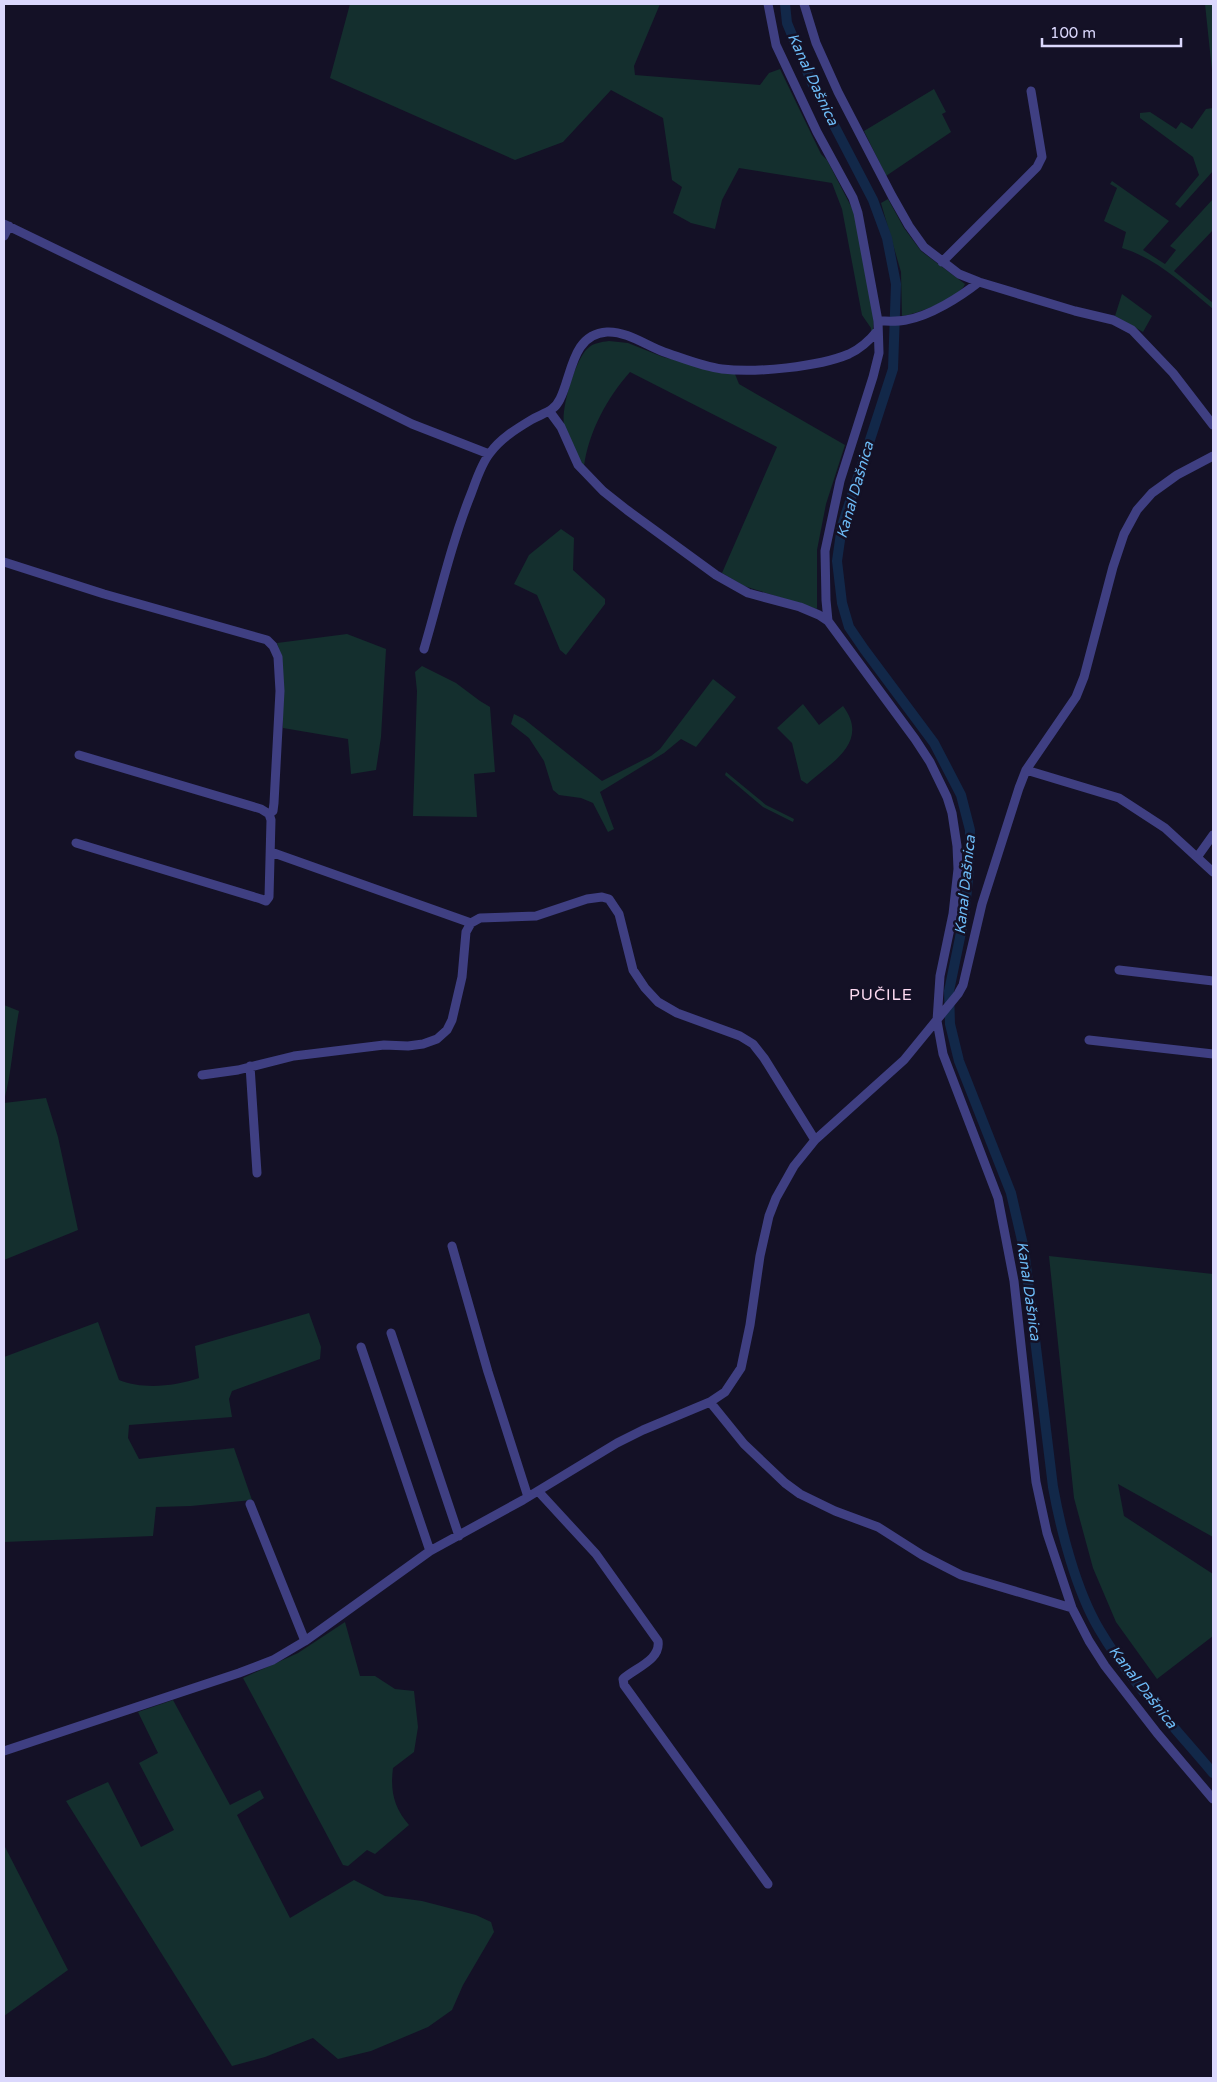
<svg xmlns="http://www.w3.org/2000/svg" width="1217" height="2082" font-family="'Varela Round',sans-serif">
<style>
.green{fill:#142f2e}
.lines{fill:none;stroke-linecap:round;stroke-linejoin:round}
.canal{stroke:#122849;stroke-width:10}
.minor{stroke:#3f3f82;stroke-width:9}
.labels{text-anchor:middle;stroke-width:5;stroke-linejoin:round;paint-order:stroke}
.water-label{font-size:15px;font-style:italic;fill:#6dbbf6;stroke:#141126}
.quarter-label{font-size:16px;letter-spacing:1px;fill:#fddaf1;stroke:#141126}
</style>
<rect width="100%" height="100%" fill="#141126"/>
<path class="green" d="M 350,4 L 660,4 L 634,66 L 635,75 L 760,85 L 769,73 L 780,69 L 821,154 L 827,160 L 855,214 L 874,320 L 873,330 L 871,332 L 871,328 L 862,315 L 842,209 L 832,183 L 739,168 L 722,200 L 715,229 L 691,223 L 673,213 L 682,187 L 672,180 L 663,118 L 611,90 L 563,142 L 515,160 L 330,78 Z
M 1205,4 L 1213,4 L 1213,80 Z
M 934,89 L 946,112 L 942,114 L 951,132 L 886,176 L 864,131 Z
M 1213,108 L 1213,171 L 1180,208 L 1175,204 L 1199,175 L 1193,157 L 1140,118 L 1140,113 L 1150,112 L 1176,129 L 1181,122 L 1192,129 L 1206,109 Z
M 1112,181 L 1169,221 L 1143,250 L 1165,264 L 1176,250 L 1170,246 L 1213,199 L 1213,230 L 1174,271 L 1213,303 L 1213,309 C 1185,286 1158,259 1122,248 L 1126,232 L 1104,221 L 1117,188 L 1110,184 Z
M 888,199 L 904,228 L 921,251 L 965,284 C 960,298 917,314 902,316 L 901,272 L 881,203 Z
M 1122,294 L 1152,316 L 1143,332 L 1115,316 Z
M 609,341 L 628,343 L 663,357 L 735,374 L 739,384 L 845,445 L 826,504 L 817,550 L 817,609 L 744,586 L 722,573 L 777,447 L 630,372 C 607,398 589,431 584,466 C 576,456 566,438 564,425 C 561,408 575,361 587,349 C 593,343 601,342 609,341 Z
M 561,529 L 574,538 L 573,570 L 605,599 L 605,604 L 566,655 L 560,650 L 537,595 L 514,584 L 529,555 Z
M 347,634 L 386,649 L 381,737 L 376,770 L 351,774 L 348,739 L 283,728 L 281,656 L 277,643 Z
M 422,666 L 456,683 L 480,701 L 490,707 L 495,772 L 474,774 L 477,817 L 413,816 L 417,691 L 415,672 Z
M 713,679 L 736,697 L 696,747 L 681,739 L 664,753 L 600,792 L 614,829 L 608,832 L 593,803 L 581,798 L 559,795 L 553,790 L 544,761 L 529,738 L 511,724 L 514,714 L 524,719 L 602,781 L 651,756 L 660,749 Z
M 803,704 L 819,725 L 843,706 C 870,742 832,762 807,784 L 801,780 L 792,743 L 777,728 Z
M 726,772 L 766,805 L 794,819 L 793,822 L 763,807 L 725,775 Z
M 4,1005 L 19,1011 C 13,1041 12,1071 4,1101 Z
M 46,1098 L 58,1137 L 78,1230 L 4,1260 L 4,1103 Z
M 1049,1256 L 1213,1274 L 1213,1537 L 1118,1484 L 1124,1516 L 1213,1574 L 1213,1636 L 1157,1679 L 1116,1622 L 1093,1568 L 1074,1498 Z
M 309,1313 L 321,1347 L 320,1359 L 232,1391 L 229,1399 L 232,1417 L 129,1425 L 128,1438 L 139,1459 L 234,1448 L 252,1500 L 191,1506 L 156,1507 L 153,1536 L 4,1542 L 4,1357 L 98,1322 L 119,1380 C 144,1390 175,1386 199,1378 L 195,1346 Z
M 345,1622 L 360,1676 L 375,1676 L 395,1689 L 414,1691 L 418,1727 L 414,1752 L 393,1768 C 390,1791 394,1808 409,1825 L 375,1854 L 367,1850 L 348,1866 L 343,1865 L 243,1678 L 298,1653 Z
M 173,1700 L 230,1805 L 260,1790 L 264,1798 L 237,1815 L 290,1918 L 354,1880 L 385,1896 L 422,1901 L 476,1915 L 491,1922 L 494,1932 L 463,1985 L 452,2010 L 428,2027 L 371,2051 L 338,2059 L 313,2038 L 265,2057 L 232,2066 L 66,1801 L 108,1782 L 141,1847 L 174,1830 L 139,1763 L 158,1753 L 138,1712 Z
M 4,1845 L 68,1970 L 4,2016 Z"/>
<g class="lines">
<path class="canal" d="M 785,4 L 787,23 L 812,83 L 873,200 L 887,238 L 896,284 L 893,369 L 842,526 L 837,561 L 842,603 L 849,627 L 864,649 L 934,743 L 961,795 L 970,830 L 969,870 L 964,918 L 949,991 L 950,1024 L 959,1061 L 1011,1193 L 1024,1249 L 1053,1487 C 1061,1531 1076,1590 1099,1629 C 1130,1682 1174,1726 1213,1773"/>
<path class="minor" d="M 768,4 L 776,45 L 817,132 L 853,198 L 858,213 L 878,321 L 879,353 L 873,377 L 840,481 L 825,551 L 826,600 L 828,621 L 915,739 L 930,762 L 947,797 L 952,813 L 957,846 L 958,869 L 953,914 L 940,976 L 937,1021 L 943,1054 L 998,1198 L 1014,1281 L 1036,1482 L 1047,1533 L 1072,1608 L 1089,1641 L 1105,1666 L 1157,1733 L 1213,1799
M 804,4 L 816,43 L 838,92 L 892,196 L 909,226 L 924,247 L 959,274 L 979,282 L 1075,311 L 1113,320 L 1132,330 L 1173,373 L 1213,425
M 4,224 L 223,330 L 412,424 L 489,454
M 4,236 L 9,226
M 942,262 L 1037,167 L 1042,157 L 1031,91
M 878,321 C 887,321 897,322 906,320 C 930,316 960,297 979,282
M 550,412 L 561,427 L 578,465 L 603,491 L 627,510 L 716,575 L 748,593 L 800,607 L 819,615 L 828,621
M 4,562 L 104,594 L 267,640 L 273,646 L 278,657 L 280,691 L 274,803 L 273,811 L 269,814
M 424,649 C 439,598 451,544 471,494 C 476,481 481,464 490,453 C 500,439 516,429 531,420 C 543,413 554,412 560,399 C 572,375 572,334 607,332 C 627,331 647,346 664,352 C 682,358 704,367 722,369 C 756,373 818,367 849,354 C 862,348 870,340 878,330
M 1026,770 L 1119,798 L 1165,828 L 1213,872
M 76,843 L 261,899 L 266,901 L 269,897 L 271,820 L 269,814 L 261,809 L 79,755
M 271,852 L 471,923
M 1198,856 L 1213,835
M 1119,970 L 1213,981
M 1089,1040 L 1213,1054
M 250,1066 L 257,1173
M 202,1075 L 238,1070 L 294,1056 L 384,1045 L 408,1046 L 423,1044 L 437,1039 L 447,1030 L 452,1020 L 462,977 L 466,932 L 471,923 L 480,918 L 536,916 L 587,899 L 602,897 L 609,899 L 619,914 L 633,970 L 645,988 L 658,1002 L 677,1013 L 740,1036 L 753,1044 L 764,1058 L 815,1140
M 452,1246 L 488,1372 L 528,1497
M 391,1333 L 459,1536
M 361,1347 L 430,1551
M 710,1402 L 744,1444 L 785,1483 L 800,1494 L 835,1511 L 878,1527 L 922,1555 L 961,1575 L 1072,1608
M 538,1491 L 596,1554 L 658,1641 C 661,1660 635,1668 623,1679 L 624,1685 L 768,1884
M 250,1504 L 305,1641
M 4,1751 L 239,1673 L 273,1660 L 305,1641 L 430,1551 L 523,1500 L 617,1443 L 643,1430 L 710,1402 L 725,1392 L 741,1368 L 750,1325 L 760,1256 L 769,1216 L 776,1198 L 794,1166 L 815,1140 L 904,1060 L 958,994 L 963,985 L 982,904 L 1019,788 L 1026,770 L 1076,697 L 1084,677 L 1113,567 L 1124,534 L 1137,510 L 1152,493 L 1177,475 L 1213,456"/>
</g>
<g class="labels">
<g class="water-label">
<text transform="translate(813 79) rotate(65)" y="5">Kanal Dašnica</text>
<text transform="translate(855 490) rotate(-74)" y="5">Kanal Dašnica</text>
<text transform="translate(965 885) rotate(-84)" y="5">Kanal Dašnica</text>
<text transform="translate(1029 1291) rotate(82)" y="5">Kanal Dašnica</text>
<text transform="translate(1143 1687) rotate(52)" y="5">Kanal Dašnica</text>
</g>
<g class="quarter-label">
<text x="881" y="1000">PUČILE</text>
</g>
</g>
<rect width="1217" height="2082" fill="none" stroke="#dbd8fd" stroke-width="10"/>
<path d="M1042 38v8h139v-8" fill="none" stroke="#dbd8fd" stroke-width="2.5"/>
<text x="1050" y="38" font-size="15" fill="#dbd8fd" stroke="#141126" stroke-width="4" paint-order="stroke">100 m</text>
</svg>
